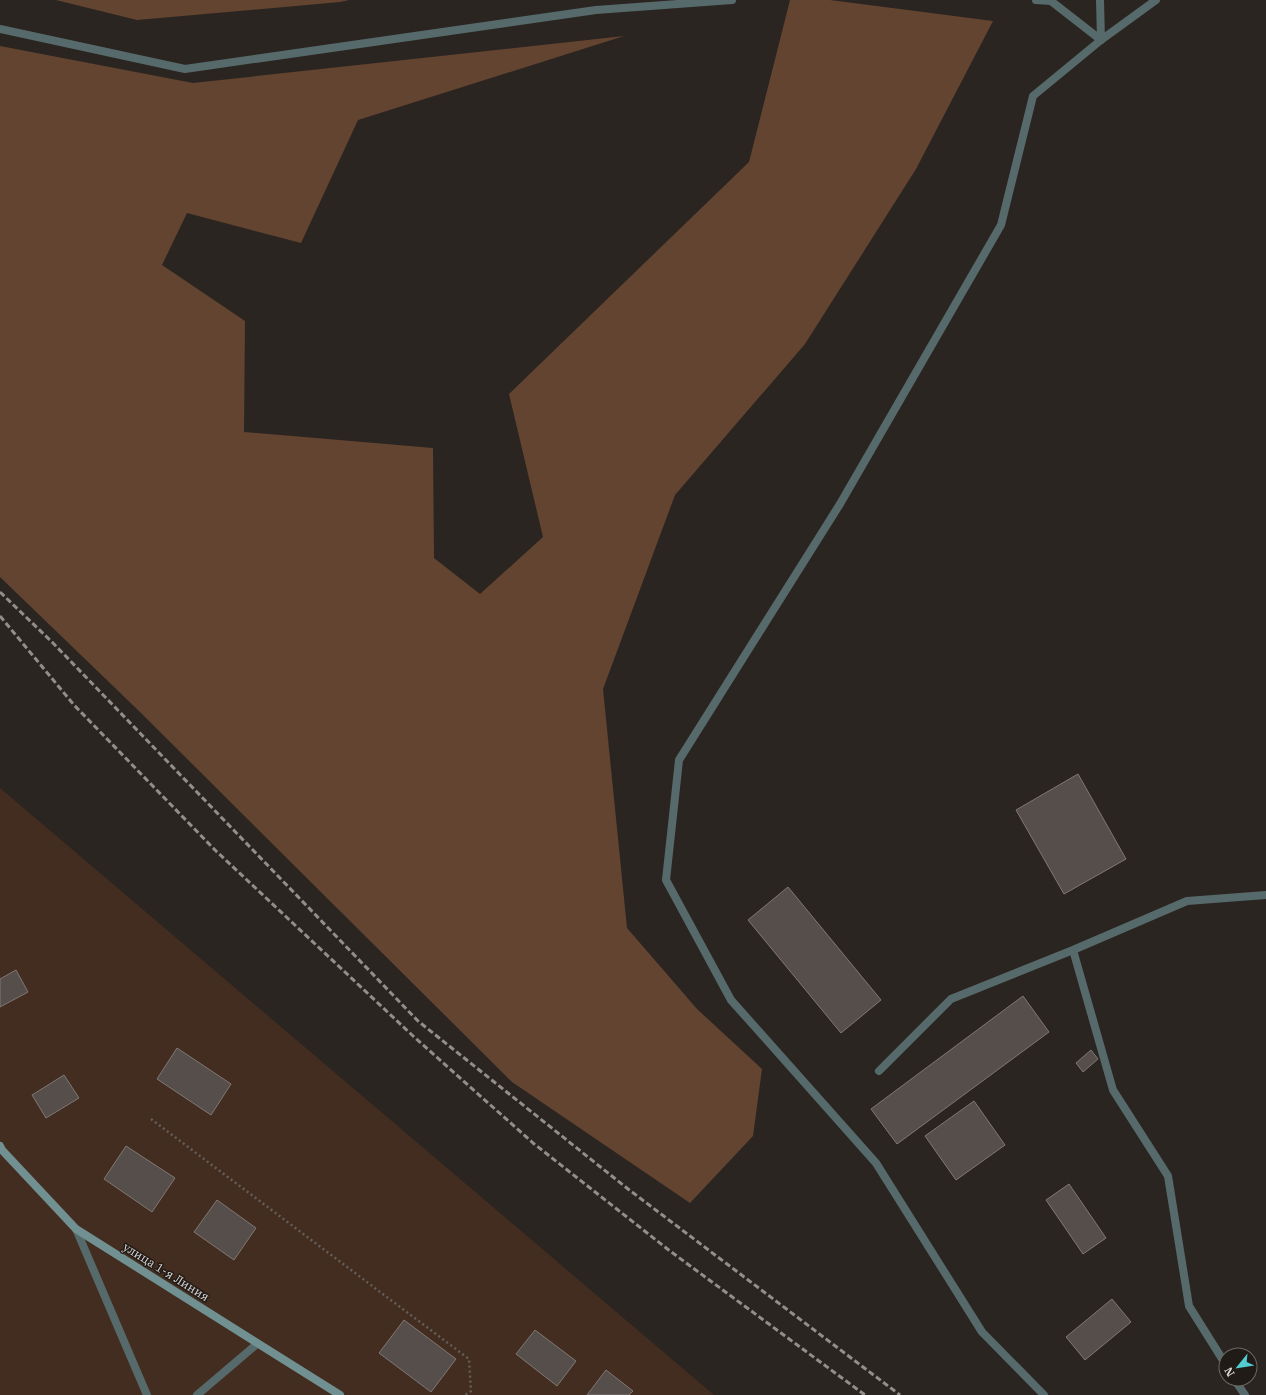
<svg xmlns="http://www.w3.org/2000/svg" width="1266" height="1395" font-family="'IBM Plex Serif',serif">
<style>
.green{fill:#432d20}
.forest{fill:#634430}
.building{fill:#564e4a;stroke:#807874}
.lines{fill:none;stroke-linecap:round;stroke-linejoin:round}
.path{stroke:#645f5b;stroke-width:2.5;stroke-dasharray:2 3;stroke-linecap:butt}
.lane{stroke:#566a6b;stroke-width:8}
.street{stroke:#566a6b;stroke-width:8}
.secondary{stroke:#709091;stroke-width:8}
.rail{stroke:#928e8a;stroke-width:3;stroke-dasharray:6 3;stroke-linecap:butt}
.labels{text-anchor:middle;stroke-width:3;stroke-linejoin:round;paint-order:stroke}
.street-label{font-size:12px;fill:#dcd8d5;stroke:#211b18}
</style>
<rect width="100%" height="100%" fill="#2b2521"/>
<path class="green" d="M 0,788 L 714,1395 L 0,1395 Z"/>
<path class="forest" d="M 56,0 L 349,0 L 340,2 L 137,20 Z
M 790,0 L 830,0 L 993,21 L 916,169 L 805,344 L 675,495 L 603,689 L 627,928 L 697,1009 L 762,1069 L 753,1136 L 690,1203 L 512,1082 L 140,712 L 0,577 L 0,46 L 193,83 L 624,36 L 358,120 L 301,243 L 187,213 L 162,265 L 245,321 L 244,432 L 433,448 L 434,558 L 480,594 L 543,537 L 509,394 L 749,162 Z"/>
<path class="building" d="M 1078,774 L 1126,859 L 1064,894 L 1016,810 Z
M 788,887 L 881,1000 L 841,1033 L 748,920 Z
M 16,970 L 28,992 L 0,1007 L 0,979 Z
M 1023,996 L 1049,1032 L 897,1144 L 871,1109 Z
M 177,1048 L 231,1084 L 211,1115 L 157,1079 Z
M 1091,1050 L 1098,1059 L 1083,1072 L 1076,1063 Z
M 64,1075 L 79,1098 L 46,1118 L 32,1095 Z
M 974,1101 L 1005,1145 L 956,1180 L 925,1136 Z
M 126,1146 L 175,1178 L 152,1212 L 104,1179 Z
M 1069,1184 L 1106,1238 L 1083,1254 L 1046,1200 Z
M 217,1200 L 256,1228 L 234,1260 L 194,1232 Z
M 1112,1299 L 1131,1322 L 1085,1360 L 1066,1337 Z
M 404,1320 L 456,1359 L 431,1392 L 379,1353 Z
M 535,1330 L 576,1361 L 557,1386 L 516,1354 Z
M 606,1370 L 633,1391 L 629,1395 L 587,1395 Z"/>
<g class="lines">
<path class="path" d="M 151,1119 L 469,1359 L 471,1391 L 465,1395"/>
<path class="lane" d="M 1036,0 L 1051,1 L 1101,40 L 1033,96 L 1001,225 L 840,504 L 679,760 L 666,880 L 731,1000 L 876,1163 L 982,1332 L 1044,1395
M 0,29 L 185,69 L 596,10 L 732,0
M 1073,950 L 1113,1090 L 1168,1176 L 1189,1306 L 1226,1365
M 879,1071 L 951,999 L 1073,950 L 1187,901 L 1266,895
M 76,1229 L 147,1395
M 1234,1379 L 1245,1395"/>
<path class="street" d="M 1100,0 L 1101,40
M 1101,40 L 1156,0
M 197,1395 L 257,1344"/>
<path class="secondary" d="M 0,1146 L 2,1150 L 76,1229 L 340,1395"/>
<path class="rail" d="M 0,592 L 53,643 L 418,1021 L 628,1189 L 900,1395
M 0,616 L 74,705 L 215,850 L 412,1035 L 533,1143 L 670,1251 L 865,1395"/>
</g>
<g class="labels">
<g class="street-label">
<text transform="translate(166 1272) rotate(32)" y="4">улица 1-я Линия</text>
</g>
</g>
<g transform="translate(1238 1367) rotate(240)"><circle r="19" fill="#211b18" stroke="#6c6764"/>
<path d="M0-3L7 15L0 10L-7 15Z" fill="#51ccd1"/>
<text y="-6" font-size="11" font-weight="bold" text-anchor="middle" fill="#dcd8d5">N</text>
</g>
</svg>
